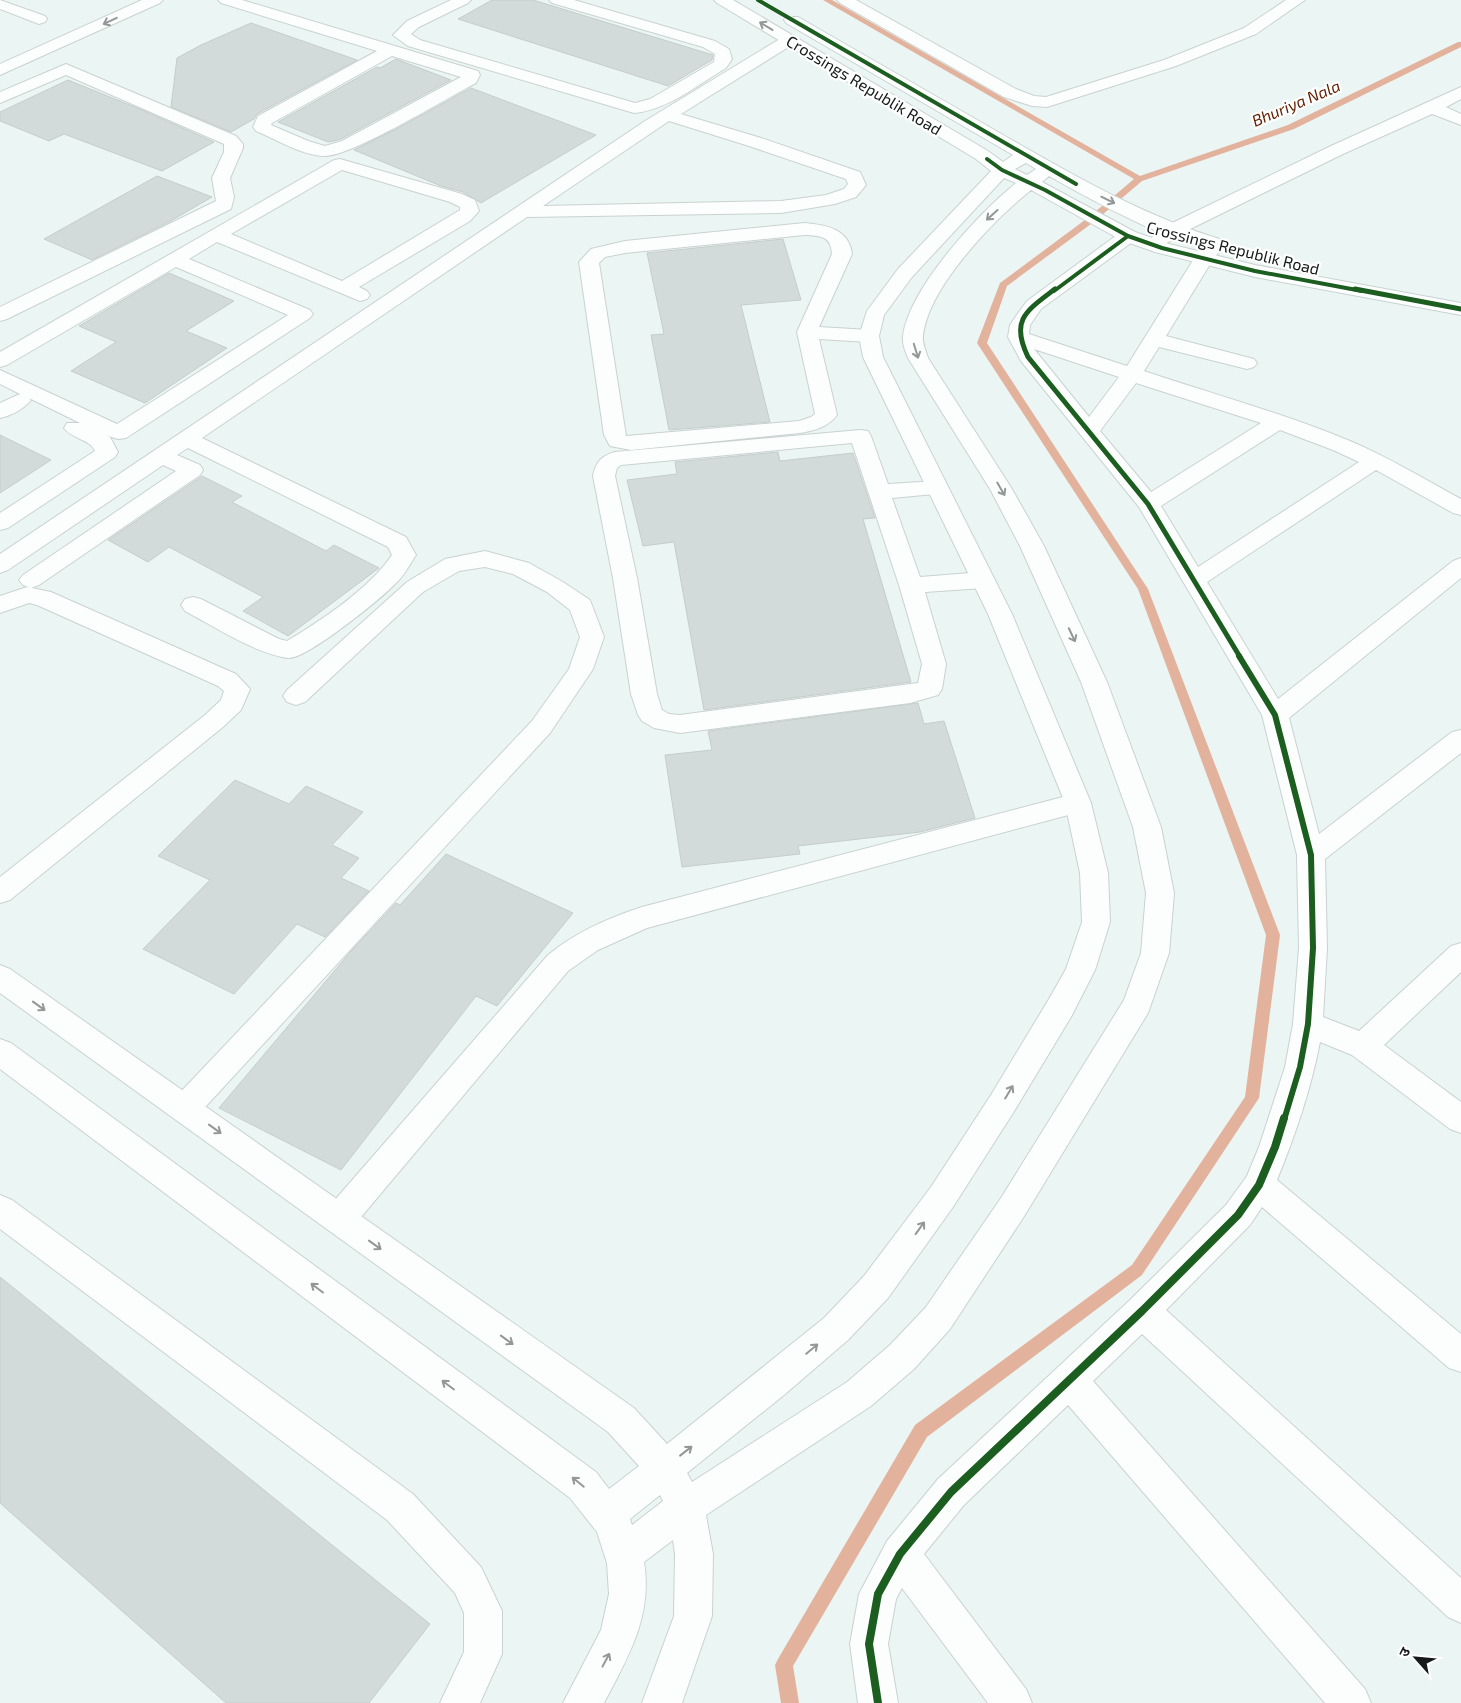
<svg xmlns="http://www.w3.org/2000/svg" width="1461" height="1703" font-family="'Exo 2','Noto Sans Devanagari',sans-serif">
<style>
.lines{fill:none;stroke-linecap:round;stroke-linejoin:round}
.stream{fill:#e3b29c;fill-rule:evenodd}
.building{fill:#d3dbda;stroke:#c5cdcc}
.minor-casing{stroke:#c9d2d1;stroke-width:2}
.tertiary-casing{stroke:#c9d2d1;stroke-width:2}
.minor{fill:#fcfefd;fill-rule:evenodd}
.tertiary{fill:#fcfefd;fill-rule:evenodd}
.cycleway-far3-casing{stroke:#fff;stroke-width:5.5}
.cycleway-far2-casing{stroke:#fff;stroke-width:8}
.cycleway-far1-casing{stroke:#fff;stroke-width:9}
.cycleway-casing{stroke:#fff;stroke-width:11}
.cycleway-far3{stroke:#1b5e20;stroke-width:4}
.cycleway-far2{stroke:#1b5e20;stroke-width:5}
.cycleway-far1{stroke:#1b5e20;stroke-width:6}
.cycleway{stroke:#1b5e20;stroke-width:8}
.oneway{stroke:#939796}
.labels{text-anchor:middle;stroke-width:4.5;stroke-linejoin:round;paint-order:stroke}
.far-street-label{font-size:16px;fill:#131a19;stroke:#fff}
.far-water-label{font-size:16px;font-style:italic;fill:#632000;stroke:#fff}
</style>
<rect width="100%" height="100%" fill="#eaf5f4"/>
<g class="lines">
<path class="stream" d="M 823,0 L 832,0 L 1140,176 L 1288,125 L 1458,42 L 1461,42 L 1461,47 L 1294,129 L 1142,181 L 1095,221 L 1007,286 L 987,343 L 1148,589 L 1280,935 L 1259,1098 L 1142,1275 L 927,1437 L 793,1666 L 799,1703 L 781,1703 L 775,1665 L 778,1659 L 915,1425 L 1132,1265 L 1245,1097 L 1266,935 L 1138,589 L 977,343 L 1000,283 L 1089,217 L 1134,179 Z"/>
</g>
<path class="building" d="M 492,0 L 533,0 L 713,55 L 712,60 L 668,86 L 458,19 Z
M 251,23 L 357,60 L 257,114 L 254,119 L 231,132 L 171,107 L 177,58 L 201,45 Z
M 396,59 L 451,80 L 341,139 L 334,141 L 328,142 L 278,122 L 377,67 L 380,68 Z
M 68,80 L 142,110 L 214,142 L 162,171 L 64,134 L 49,141 L 0,121 L 0,112 Z
M 471,88 L 516,105 L 596,135 L 481,203 L 463,192 L 441,186 L 354,150 L 400,127 Z
M 157,176 L 212,197 L 169,222 L 92,260 L 44,239 Z
M 783,239 L 801,300 L 741,305 L 770,422 L 669,430 L 651,335 L 664,334 L 647,253 Z
M 169,273 L 234,301 L 186,331 L 227,348 L 145,403 L 71,371 L 116,342 L 79,326 Z
M 0,435 L 51,460 L 0,493 Z
M 778,452 L 780,461 L 853,453 L 875,518 L 863,519 L 911,682 L 704,710 L 674,542 L 643,546 L 627,480 L 677,474 L 675,462 Z
M 202,476 L 242,496 L 232,502 L 326,551 L 334,545 L 379,568 L 288,636 L 243,611 L 263,597 L 169,547 L 148,562 L 108,540 Z
M 918,703 L 924,724 L 944,721 L 975,818 L 920,832 L 798,846 L 800,854 L 682,867 L 665,755 L 712,750 L 708,731 Z
M 235,780 L 289,804 L 306,786 L 363,812 L 332,845 L 359,858 L 341,878 L 369,891 L 325,937 L 297,924 L 234,994 L 143,949 L 210,880 L 158,856 Z
M 446,854 L 573,913 L 497,1006 L 476,996 L 341,1170 L 219,1108 L 352,950 L 396,903 L 400,905 Z
M 0,1277 L 430,1624 L 369,1703 L 226,1703 L 0,1503 Z"/>
<g class="lines">
<g class="minor-casing">
<path id="minor" d="M 0,0 L 45,16 L 47,19 L 45,22 L 39,24 L 0,9 Z
M 142,0 L 163,0 L 160,3 L 0,75 L 0,64 Z
M 218,0 L 242,0 L 478,71 L 480,75 L 476,83 C 447,98 351,157 324,156 C 301,155 277,140 256,131 L 253,127 L 258,116 L 377,51 L 221,3 ZM 392,56 L 461,77 L 342,141 L 325,146 L 308,141 L 271,125 L 272,123 Z
M 451,0 L 471,0 L 468,3 L 419,27 L 411,34 L 420,40 L 635,103 L 650,99 L 714,62 L 715,54 L 703,47 L 552,3 L 549,0 L 574,0 L 715,41 L 729,49 L 732,59 L 726,68 C 697,85 668,110 634,113 L 408,46 L 393,35 L 407,21 Z
M 837,0 L 856,0 L 1016,89 L 1034,96 L 1046,97 L 1164,60 L 1244,28 L 1286,0 L 1305,0 L 1256,34 L 1176,66 L 1047,107 L 1032,106 L 1004,97 L 840,3 Z
M 789,35 L 795,37 L 797,40 L 795,43 L 681,114 L 761,138 L 860,172 L 866,185 L 856,197 L 835,204 L 781,213 L 527,217 L 202,438 L 406,537 L 416,555 C 410,564 404,576 396,583 C 382,598 306,660 288,658 C 254,653 215,627 185,611 L 181,605 L 185,599 L 193,597 L 201,599 L 279,639 L 287,641 C 322,620 369,589 392,555 L 388,547 L 188,448 L 177,455 L 200,465 L 203,470 L 200,475 L 39,585 L 31,588 L 23,585 L 19,580 L 23,575 L 176,471 L 163,465 L 8,570 L 0,573 L 0,554 L 645,121 L 783,37 ZM 669,121 L 749,146 L 846,179 L 848,184 L 844,189 L 826,195 L 781,201 L 543,206 Z
M 66,64 L 236,136 L 243,144 L 243,148 L 230,178 L 234,197 L 231,209 L 7,319 L 0,321 L 0,307 L 216,201 L 212,178 L 224,152 L 224,144 L 66,75 L 0,103 L 0,92 Z
M 1461,87 L 1461,99 L 1446,107 L 1461,114 L 1461,125 L 1432,114 L 1343,154 L 1180,234 C 1169,241 1160,251 1146,248 L 1144,244 L 1166,226 L 1331,146 Z
M 340,159 L 462,194 L 475,200 L 479,211 L 470,221 L 359,287 L 367,291 L 370,295 L 367,299 L 360,301 L 217,242 L 189,259 L 310,310 L 313,314 L 310,318 L 126,438 L 118,439 L 105,435 L 110,437 L 118,452 L 115,457 L 8,528 L 0,530 L 0,513 L 95,451 C 90,439 72,439 64,428 L 67,423 L 80,423 L 29,398 L 31,400 C 24,409 11,416 0,418 L 0,403 L 20,394 L 0,384 L 0,370 L 117,424 L 288,315 L 176,267 L 7,365 L 0,367 L 0,352 L 334,160 ZM 342,170 L 450,202 L 460,207 L 460,210 L 342,281 L 231,234 Z
M 805,223 C 827,225 849,229 852,254 L 819,327 L 869,330 L 876,332 L 879,336 L 876,340 L 869,342 L 819,339 L 837,415 C 827,428 815,430 800,433 L 631,450 L 610,446 L 604,435 L 579,262 L 591,249 L 625,241 ZM 805,235 C 821,236 831,236 832,254 L 797,332 L 815,414 L 811,417 L 799,421 L 626,436 L 599,263 L 605,257 L 625,253 Z
M 1128,230 L 1135,232 L 1137,236 L 1135,240 L 1041,309 L 1030,325 L 1029,334 L 1127,366 L 1197,254 C 1205,245 1209,237 1223,240 L 1225,244 L 1212,261 L 1166,336 L 1254,359 L 1257,363 L 1254,367 L 1247,369 L 1159,347 L 1144,371 C 1212,394 1283,413 1350,441 C 1388,457 1424,479 1461,499 L 1461,515 L 1453,513 L 1376,470 L 1207,582 L 1278,699 L 1453,561 L 1461,558 L 1461,578 L 1289,718 L 1319,834 L 1452,732 L 1461,730 L 1461,753 L 1325,859 L 1327,948 L 1323,1017 L 1359,1031 L 1451,946 L 1461,943 L 1461,972 L 1384,1045 L 1461,1102 L 1461,1133 L 1450,1129 L 1352,1055 L 1320,1042 C 1311,1089 1295,1136 1277,1180 L 1461,1334 L 1461,1372 L 1449,1368 L 1262,1207 L 1250,1225 L 1166,1310 L 1461,1578 L 1461,1623 L 1448,1617 L 1142,1334 L 1093,1381 L 1365,1689 L 1371,1703 L 1325,1703 L 1068,1405 L 964,1505 L 924,1554 L 1026,1689 L 1032,1703 L 988,1703 L 902,1588 L 896,1599 L 888,1644 L 898,1703 L 858,1703 L 850,1644 L 859,1594 L 887,1541 L 938,1479 L 1130,1300 L 1226,1205 L 1247,1176 L 1259,1147 L 1285,1067 L 1293,1024 L 1299,948 L 1297,855 L 1262,715 L 1139,507 L 1021,361 L 1008,337 L 1010,325 L 1021,309 L 1027,301 L 1121,232 ZM 1034,349 L 1119,377 L 1089,417 ZM 1136,383 L 1261,423 L 1151,492 L 1100,431 ZM 1280,430 L 1333,450 L 1359,462 L 1198,567 L 1161,506 Z
M 860,430 L 868,431 L 871,436 L 888,484 L 937,481 L 945,483 L 948,488 L 945,493 L 892,498 L 920,577 L 983,572 L 991,575 L 995,580 L 991,585 L 983,588 L 925,592 L 946,664 L 942,689 L 938,695 L 910,703 L 680,733 L 654,728 L 642,721 L 638,715 L 631,694 L 613,578 L 593,476 C 596,462 601,456 615,452 ZM 852,443 L 899,585 L 922,664 L 918,683 L 680,715 L 669,714 L 662,710 L 657,694 L 637,578 L 615,476 L 617,468 L 621,465 Z
M 485,551 L 529,563 L 563,582 L 590,600 L 604,637 L 593,669 L 550,733 L 196,1117 L 185,1121 L 174,1117 L 169,1108 L 174,1099 L 532,721 L 569,669 L 580,637 L 570,610 L 547,592 L 513,574 L 485,567 L 459,571 L 423,592 L 305,702 L 296,705 L 287,702 L 283,696 L 287,690 L 407,582 L 445,559 Z
M 27,587 L 51,592 L 236,674 L 250,689 L 241,710 L 223,727 L 10,900 L 0,903 L 0,877 L 205,715 L 221,700 L 224,691 L 218,686 L 37,605 L 29,603 L 0,613 L 0,596 Z
M 1078,793 L 1087,796 L 1091,803 L 1087,810 L 647,928 L 598,950 L 568,971 L 351,1229 L 339,1234 L 327,1229 L 323,1219 L 327,1209 L 548,955 C 576,932 608,918 642,907 Z
M 0,1195 L 12,1200 L 413,1494 L 481,1567 L 502,1611 L 502,1654 L 480,1703 L 440,1703 L 464,1652 L 464,1613 L 455,1593 L 387,1520 L 0,1229 Z"/>
</g>
<g class="tertiary-casing">
<path id="tertiary" d="M 714,0 L 733,0 L 988,151 L 1003,162 L 1013,155 L 786,23 L 784,20 L 786,17 L 798,17 C 864,55 931,93 998,132 C 1071,174 1144,217 1226,241 L 1228,245 L 1226,249 C 1194,257 1080,194 1049,176 L 1042,182 L 1135,232 L 1169,244 L 1255,265 L 1461,303 L 1461,315 L 1255,277 L 1155,252 L 1121,240 L 1031,190 C 994,220 928,287 923,336 C 922,343 926,351 928,358 L 1012,489 L 1044,546 L 1107,682 L 1161,827 L 1174,893 L 1169,953 L 1148,1013 L 1023,1218 L 950,1329 L 914,1369 L 871,1406 L 706,1515 L 713,1554 L 712,1616 L 682,1703 L 642,1703 L 674,1616 L 675,1554 L 673,1540 L 644,1562 C 653,1616 628,1657 604,1703 L 563,1703 L 601,1630 L 609,1594 L 607,1563 L 597,1532 L 570,1498 L 0,1069 L 0,1039 L 11,1043 L 596,1472 L 609,1489 L 639,1466 L 608,1432 L 0,993 L 0,965 L 10,969 L 634,1408 L 667,1444 L 824,1318 L 864,1276 L 931,1187 L 991,1095 L 1049,999 L 1066,969 L 1082,922 L 1080,873 L 1065,803 L 988,614 L 863,357 L 859,336 L 867,311 L 898,269 L 991,171 L 976,159 L 717,3 ZM 1026,163 L 1036,169 L 1027,175 L 1015,169 ZM 1004,178 L 1016,183 C 979,213 909,288 903,336 C 902,343 905,351 908,358 L 990,489 L 1020,546 L 1081,682 L 1133,827 L 1146,893 L 1141,953 L 1124,1000 L 1001,1198 L 926,1307 L 890,1345 L 847,1382 L 692,1482 L 687,1473 L 784,1395 L 848,1340 L 888,1298 L 953,1207 L 1013,1113 L 1071,1017 L 1095,970 L 1110,922 L 1108,873 L 1091,803 L 1012,614 L 883,357 L 879,336 L 884,315 L 912,277 ZM 660,1495 L 663,1501 L 632,1525 L 630,1519 Z"/>
</g>
<use href="#minor" class="minor"/>
<use href="#tertiary" class="tertiary"/>
<g class="cycleway-far3-casing">
<path id="cycleway-far3" d="M 758,0 L 1076,184
M 987,159 L 1002,170 L 1045,190 L 1128,236 L 1162,248 L 1255,271 L 1362,291
M 1054,291 L 1128,236"/>
</g>
<g class="cycleway-far2-casing">
<path id="cycleway-far2" d="M 1055,289 C 1026,311 1010,320 1028,357 L 1148,504 L 1240,657
M 1355,289 L 1461,309"/>
</g>
<g class="cycleway-far1-casing">
<path id="cycleway-far1" d="M 1239,656 L 1275,715 L 1311,855 L 1313,948 L 1308,1024 L 1300,1067 L 1284,1120"/>
</g>
<g class="cycleway-casing">
<path id="cycleway" d="M 878,1703 L 869,1644 L 878,1594 L 900,1554 L 951,1492 L 1142,1311 L 1238,1215 L 1259,1185 L 1275,1147 L 1284,1118"/>
</g>
<use href="#cycleway-far3" class="cycleway-far3"/>
<use href="#cycleway-far2" class="cycleway-far2"/>
<use href="#cycleway-far1" class="cycleway-far1"/>
<use href="#cycleway" class="cycleway"/>
</g>
<defs><path id="oneway-shaft" d="M-6 0H5M1.5-3L5.5 0L1.5 3" fill="none" stroke-width="1.6" stroke-linecap="round" stroke-linejoin="round" transform="scale(1.25)"/></defs>
<g class="oneway">
<use href="#oneway-shaft" transform="translate(110 21) rotate(155)"/>
<use href="#oneway-shaft" transform="translate(766 26) rotate(-149)"/>
<use href="#oneway-shaft" transform="translate(1108 200) rotate(26)"/>
<use href="#oneway-shaft" transform="translate(992 215) rotate(138)"/>
<use href="#oneway-shaft" transform="translate(916 351) rotate(73)"/>
<use href="#oneway-shaft" transform="translate(1001 489) rotate(60)"/>
<use href="#oneway-shaft" transform="translate(1072 635) rotate(65)"/>
<use href="#oneway-shaft" transform="translate(39 1006) rotate(36)"/>
<use href="#oneway-shaft" transform="translate(1009 1092) rotate(-59)"/>
<use href="#oneway-shaft" transform="translate(215 1129) rotate(36)"/>
<use href="#oneway-shaft" transform="translate(920 1228) rotate(-54)"/>
<use href="#oneway-shaft" transform="translate(375 1245) rotate(36)"/>
<use href="#oneway-shaft" transform="translate(317 1288) rotate(-143)"/>
<use href="#oneway-shaft" transform="translate(507 1340) rotate(36)"/>
<use href="#oneway-shaft" transform="translate(812 1349) rotate(-40)"/>
<use href="#oneway-shaft" transform="translate(448 1385) rotate(-143)"/>
<use href="#oneway-shaft" transform="translate(686 1451) rotate(-38)"/>
<use href="#oneway-shaft" transform="translate(578 1482) rotate(-141)"/>
<use href="#oneway-shaft" transform="translate(606 1660) rotate(-62)"/>
</g>
<g class="labels">
<g class="far-street-label">
<text transform="translate(864 85) rotate(31)" y="6">Crossings Republik Road</text>
<text transform="translate(1233 248) rotate(14)" y="6">Crossings Republik Road</text>
</g>
<g class="far-water-label">
<text transform="translate(1296 103) rotate(-23)" y="6">Bhuriya Nala</text>
</g>
</g>
<g transform="translate(1416 1658) rotate(297)" stroke="#ffffff" stroke-width="4" paint-order="stroke">
<path d="M0-4L9 19L0 12L-9 19Z" fill="#131a19"/>
<text y="-8" font-size="14" font-weight="bold" text-anchor="middle" fill="#131a19">उ</text>
</g>
</svg>
